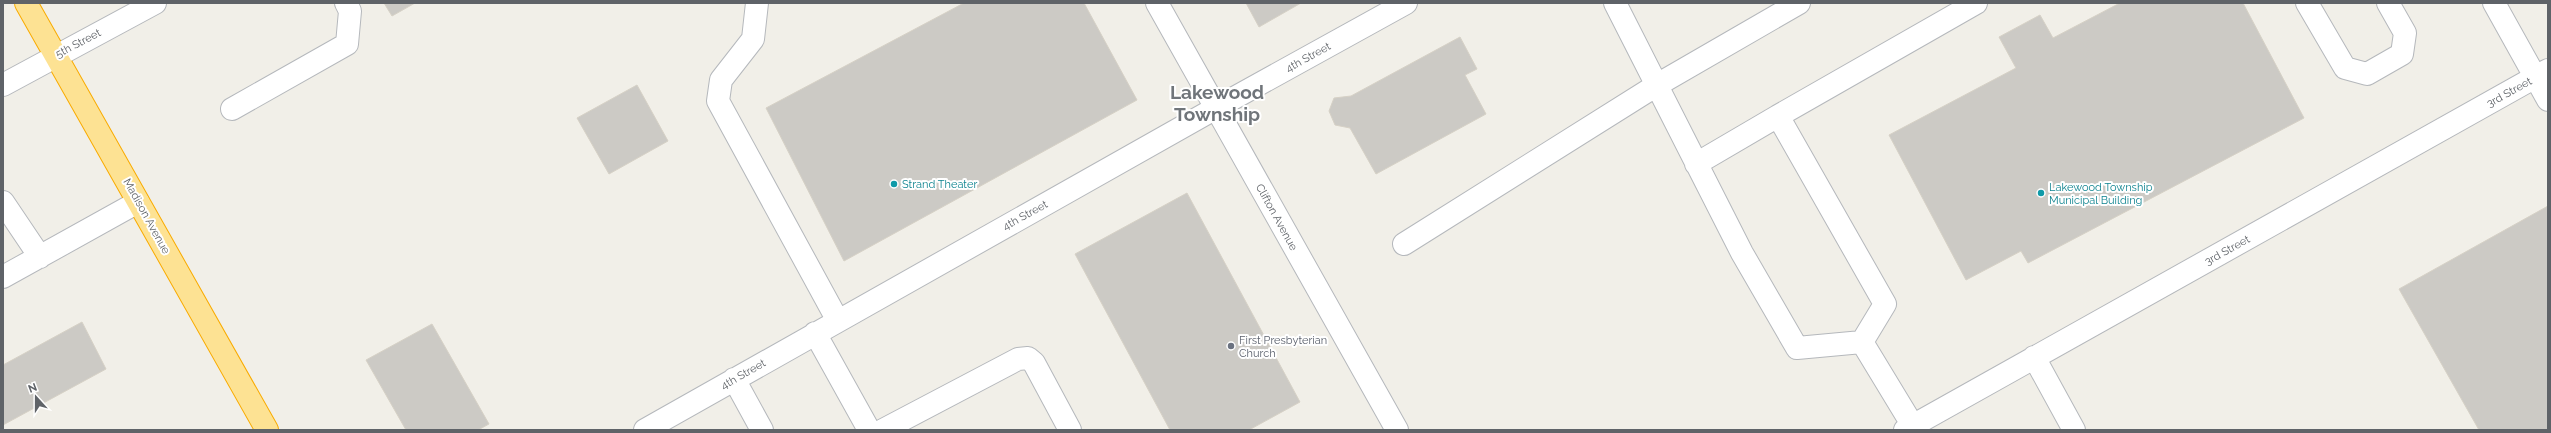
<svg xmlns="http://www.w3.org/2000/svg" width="2551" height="433" font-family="Raleway,sans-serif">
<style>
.building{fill:#cccac5;stroke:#d6d1c6}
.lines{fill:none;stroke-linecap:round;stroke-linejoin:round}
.minor-casing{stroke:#b5b8bc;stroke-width:24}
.highway-casing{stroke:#f9ab00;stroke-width:24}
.minor{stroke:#fff;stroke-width:22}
.highway{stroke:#fde293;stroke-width:22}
.culture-dot{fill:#0f9aa8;stroke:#fff;stroke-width:1.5}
.worship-dot{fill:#6b7280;stroke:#fff;stroke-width:1.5}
.labels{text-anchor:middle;stroke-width:4;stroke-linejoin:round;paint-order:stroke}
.street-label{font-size:11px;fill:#5f6368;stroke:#fff}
.culture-label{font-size:11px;fill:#0d838f;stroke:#fff;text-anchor:start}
.worship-label{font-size:11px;fill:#5b616d;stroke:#fff;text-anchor:start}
.town-label{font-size:19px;font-weight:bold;fill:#70757a;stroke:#fff}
</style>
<rect width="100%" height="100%" fill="#f1efe8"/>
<path class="building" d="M 384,3 L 415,3 L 392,16 Z
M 964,3 L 1084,3 L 1137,100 L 844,261 L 766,108 Z
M 1246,3 L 1301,3 L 1259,27 Z
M 2120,3 L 2243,3 L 2304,118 L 2028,263 L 2021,251 L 1966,280 L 1889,135 L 2016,68 L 1999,37 L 2040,15 L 2053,38 Z
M 1460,37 L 1477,69 L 1465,75 L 1486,114 L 1376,174 L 1350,128 L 1335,125 L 1329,111 L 1334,98 L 1351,96 Z
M 637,85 L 668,141 L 609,174 L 577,118 Z
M 1187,193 L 1300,402 L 1249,430 L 1170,430 L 1075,254 Z
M 2548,206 L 2548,430 L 2479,430 L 2399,289 Z
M 82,322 L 106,369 L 3,425 L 3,365 Z
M 432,324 L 489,424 L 478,430 L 406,430 L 366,360 Z"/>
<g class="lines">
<g class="minor-casing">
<path id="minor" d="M 757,3 L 753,39 L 721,80 L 718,101 L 838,321
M 1157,3 L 1397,430
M 1615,3 L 1742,253 L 1797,348 L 1862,342
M 2307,3 L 2345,68 L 2367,74 L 2402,54 L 2405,33 L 2388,3
M 2494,3 L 2548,100
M 3,85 L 155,3
M 232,109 L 347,44 L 350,11 L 346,3
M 1696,164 L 1778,116
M 3,202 L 40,257
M 1404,244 L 1657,85 L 1799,3
M 3,277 L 138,202
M 815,333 L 869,430
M 1862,342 L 1885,304 L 1778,116 L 1976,3
M 1862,342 L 1913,426
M 2034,357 L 2074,430
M 734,379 L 762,430
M 645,430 L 1216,108 L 1406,3
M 883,430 L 1018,359 L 1028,358 L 1034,363 L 1070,430
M 1905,430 L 2548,70"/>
</g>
<g class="highway-casing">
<path id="highway" d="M 26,3 L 267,430"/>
</g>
<use href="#minor" class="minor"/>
<use href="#highway" class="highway"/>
</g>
<g class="culture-dot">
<circle cx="894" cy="184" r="4"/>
<circle cx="2041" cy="193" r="4"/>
</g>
<circle class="worship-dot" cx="1231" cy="346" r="4"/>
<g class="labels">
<g class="street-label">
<text transform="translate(78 43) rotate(-28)" y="4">5th Street</text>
<text transform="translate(1308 57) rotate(-29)" y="4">4th Street</text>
<text transform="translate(2509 92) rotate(-29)" y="4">3rd Street</text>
<text transform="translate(1025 215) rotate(-29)" y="4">4th Street</text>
<text transform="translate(147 216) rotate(61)" y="4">Madison Avenue</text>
<text transform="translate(1277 217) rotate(61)" y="4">Clifton Avenue</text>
<text transform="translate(2227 250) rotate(-29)" y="4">3rd Street</text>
<text transform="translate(743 374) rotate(-30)" y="4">4th Street</text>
</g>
<g class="culture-label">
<text x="902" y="188">Strand Theater</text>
<text x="2049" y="191">Lakewood Township<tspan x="2049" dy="13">Municipal Building</tspan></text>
</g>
<g class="worship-label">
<text x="1239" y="344">First Presbyterian<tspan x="1239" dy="13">Church</tspan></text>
</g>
<g class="town-label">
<text x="1217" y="99">Lakewood<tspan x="1217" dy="22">Township</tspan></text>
</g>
</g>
<rect width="2551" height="433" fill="none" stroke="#5f6368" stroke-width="8"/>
<g transform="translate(36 397) rotate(339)" stroke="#ffffff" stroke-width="3" paint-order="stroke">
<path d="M0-3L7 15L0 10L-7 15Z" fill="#5f6368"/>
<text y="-6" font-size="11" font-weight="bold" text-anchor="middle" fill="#5f6368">N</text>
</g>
</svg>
